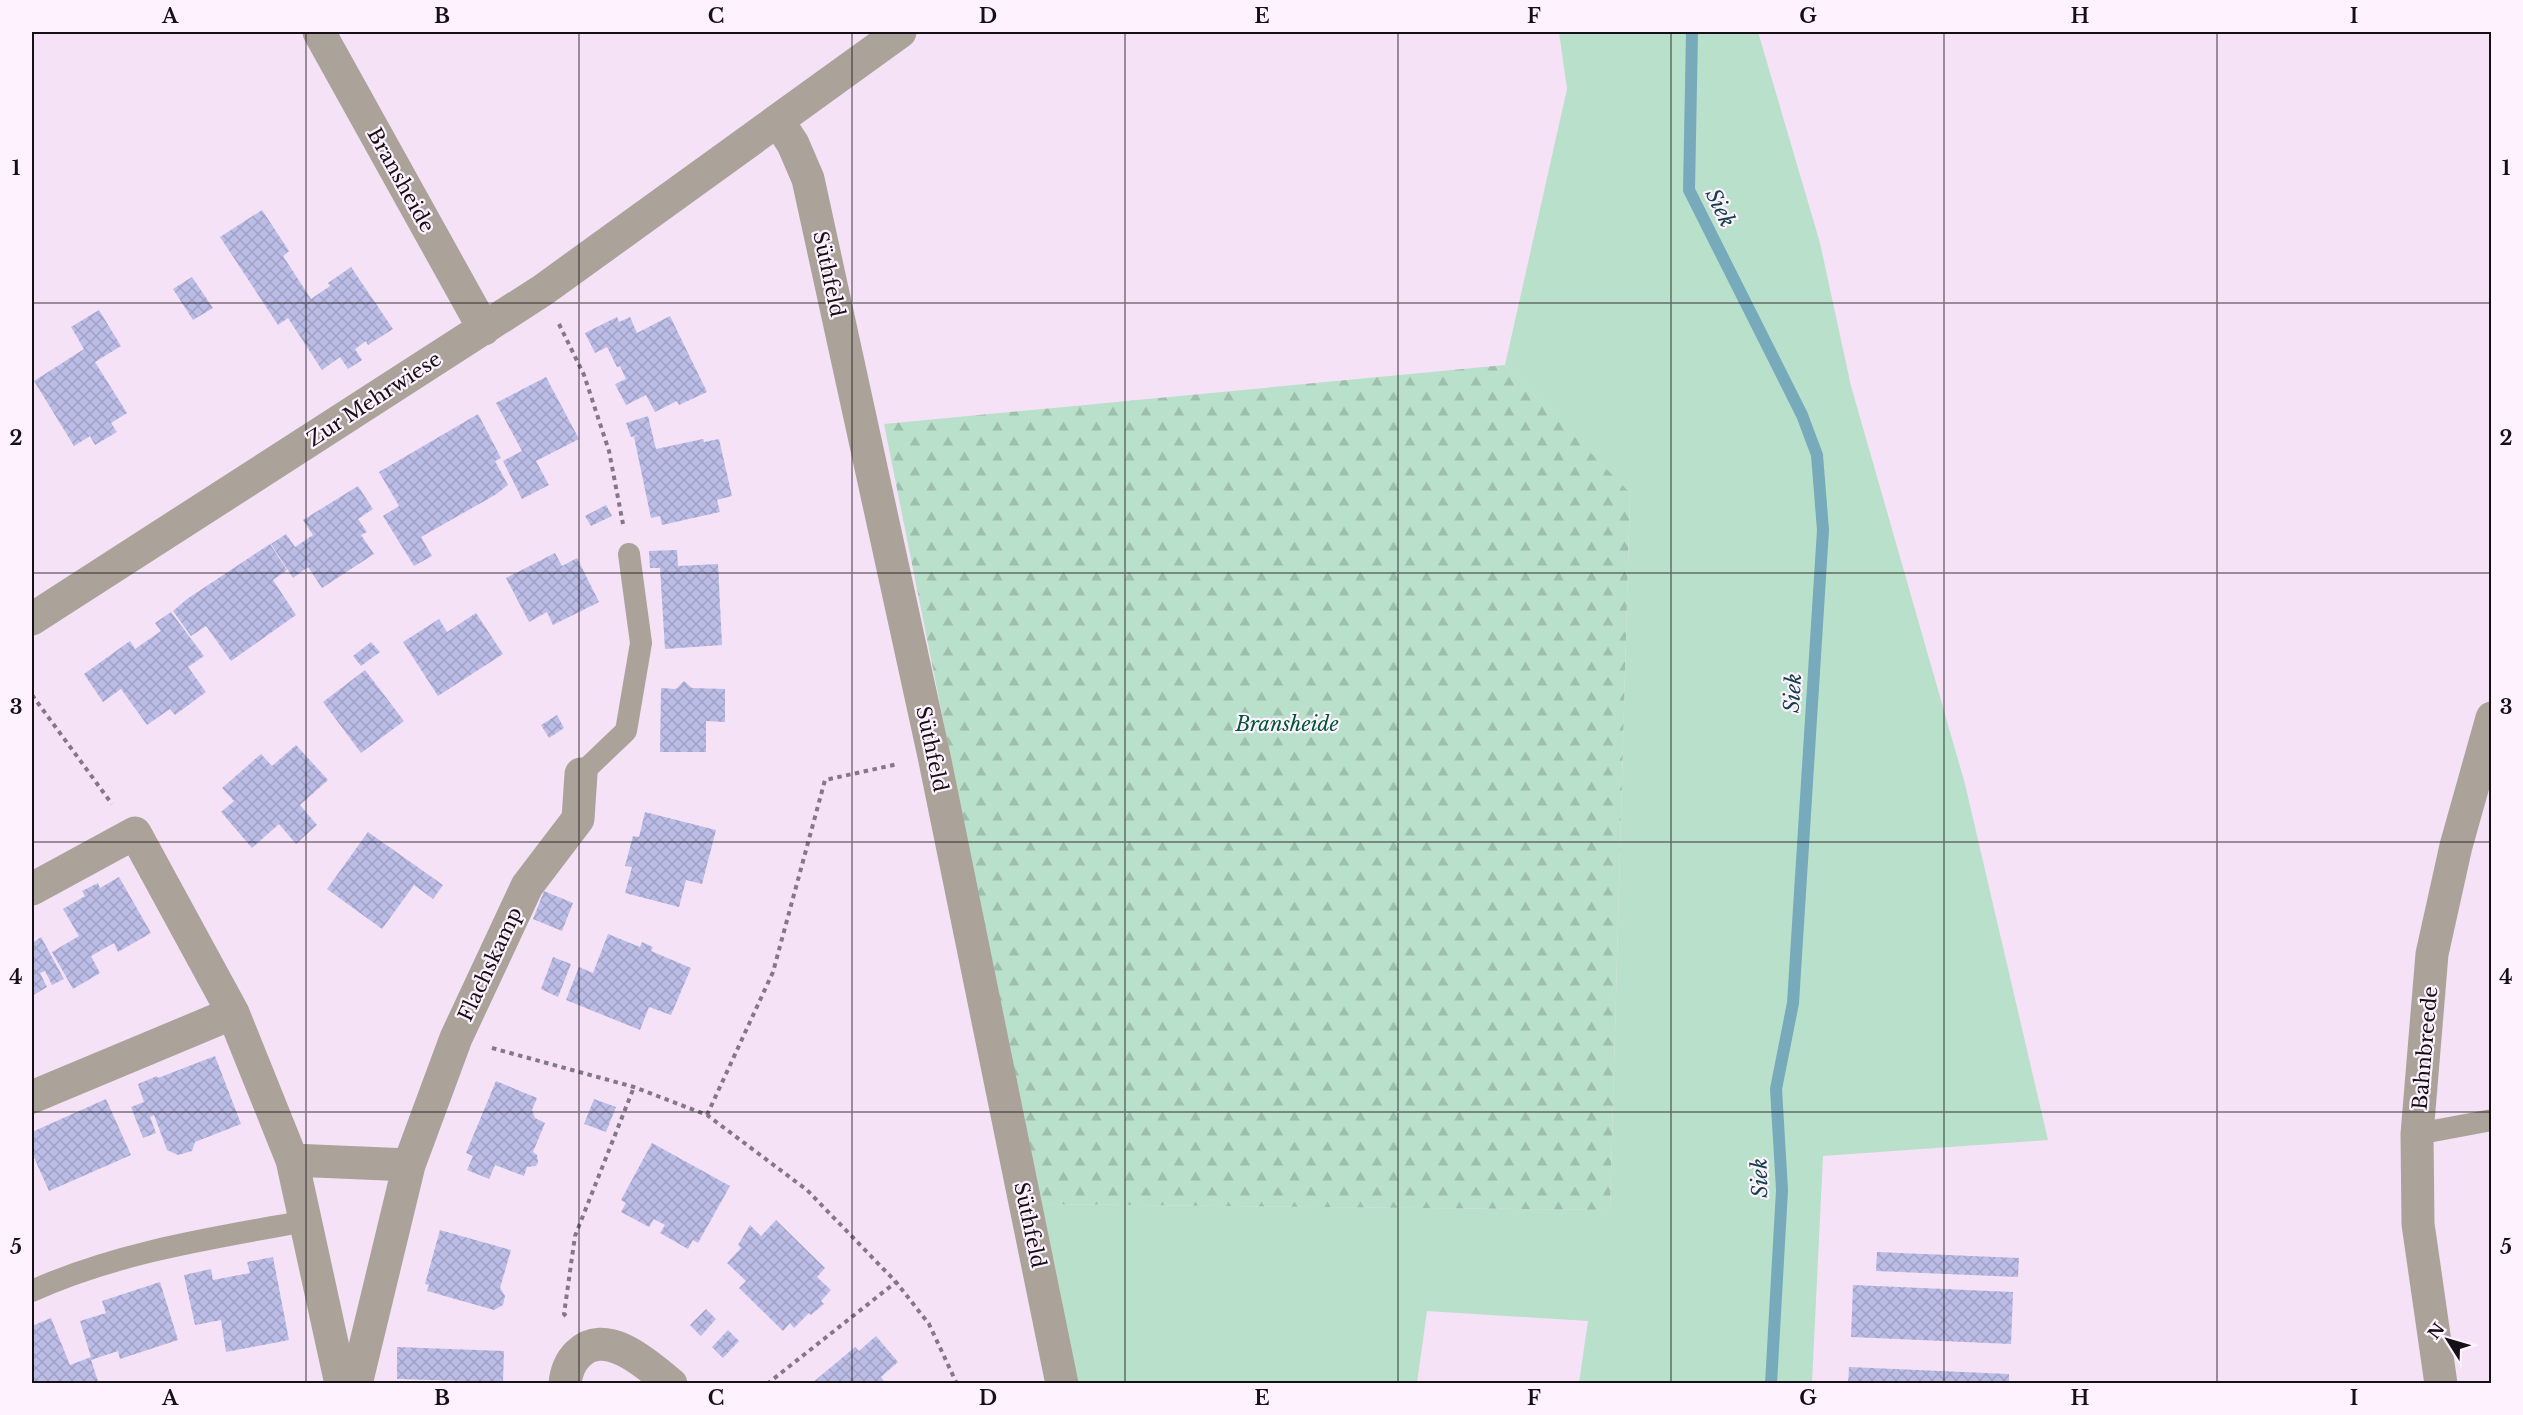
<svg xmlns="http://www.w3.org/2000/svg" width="2523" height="1415" font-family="'Libre Baskerville',serif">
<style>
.grass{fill:#b9e0ca}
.forest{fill:url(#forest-firs)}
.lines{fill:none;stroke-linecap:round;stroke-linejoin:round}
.stream{stroke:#7ab;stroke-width:12}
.building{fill:url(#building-cross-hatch)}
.path{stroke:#857886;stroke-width:4;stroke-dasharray:4.5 4.5;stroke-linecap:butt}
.lane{stroke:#aba39a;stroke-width:22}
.street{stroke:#aba39a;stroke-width:33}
.grid{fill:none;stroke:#150f16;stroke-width:1.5;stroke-opacity:0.55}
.labels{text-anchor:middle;stroke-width:4.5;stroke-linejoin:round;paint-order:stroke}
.street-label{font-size:20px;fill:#150f16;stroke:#fef2ff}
.park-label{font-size:20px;font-style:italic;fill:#005637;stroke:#fef2ff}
.water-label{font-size:21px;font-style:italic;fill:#12404e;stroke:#fef2ff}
.neatline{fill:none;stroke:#150f16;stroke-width:2}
.grid-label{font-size:20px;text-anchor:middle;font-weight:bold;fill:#150f16}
</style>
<defs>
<pattern id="forest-firs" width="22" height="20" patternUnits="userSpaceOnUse" patternTransform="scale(1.5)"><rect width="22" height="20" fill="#b9e0ca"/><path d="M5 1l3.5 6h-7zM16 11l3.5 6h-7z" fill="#9ebfad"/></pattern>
<pattern id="building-cross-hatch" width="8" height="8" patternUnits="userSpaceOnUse" patternTransform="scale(1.5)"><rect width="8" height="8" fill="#bcbde7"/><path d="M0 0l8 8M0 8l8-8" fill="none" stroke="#a1a1c5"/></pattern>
</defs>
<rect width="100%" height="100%" fill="#f5e2f7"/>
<path class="grass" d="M 1559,32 L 1758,32 L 1820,243 L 1851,386 L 1965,784 L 2048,1140 L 1823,1156 L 1812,1383 L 1579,1383 L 1588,1321 L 1427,1311 L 1417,1383 L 1077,1383 L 1040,1204 L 1610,1210 L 1630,494 L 1505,365 L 1567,89 Z"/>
<path class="forest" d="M 1505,365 L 1630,493 L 1610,1210 L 1040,1204 L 884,424 Z"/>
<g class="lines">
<path class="stream" d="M 1692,32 L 1689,190 L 1802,415 L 1817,455 L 1823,530 L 1793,1003 L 1776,1089 L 1782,1190 L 1771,1384"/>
</g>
<path class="building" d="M 262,210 L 289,251 L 283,256 L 311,299 L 330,286 L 328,283 L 351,267 L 393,329 L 368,345 L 366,341 L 355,349 L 362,360 L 348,369 L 340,357 L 322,370 L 288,318 L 278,325 L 220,237 Z
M 192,277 L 213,308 L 193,320 L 173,289 Z
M 99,310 L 121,346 L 95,362 L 127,413 L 111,423 L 117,432 L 95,445 L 90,436 L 74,446 L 34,381 L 84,349 L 71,327 Z
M 670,316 L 707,392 L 679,405 L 677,401 L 655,412 L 646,395 L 626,405 L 615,384 L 626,379 L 620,366 L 617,367 L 607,347 L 595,353 L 585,333 L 617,317 L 619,322 L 630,317 L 637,333 Z
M 546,377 L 579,439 L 536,461 L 549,485 L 522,499 L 503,461 L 522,451 L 496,403 Z
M 478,414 L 501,458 L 495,461 L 508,485 L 495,495 L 421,537 L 432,556 L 414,566 L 383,516 L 399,506 L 379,472 Z
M 648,416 L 656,449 L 703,439 L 704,442 L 719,439 L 732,496 L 717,500 L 720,512 L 662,525 L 660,516 L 651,518 L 634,437 L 641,435 L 631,437 L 626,423 Z
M 358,486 L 373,509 L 358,519 L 367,532 L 361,535 L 374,554 L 322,588 L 308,567 L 293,578 L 271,544 L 286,534 L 295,547 L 313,535 L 303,520 Z
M 606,505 L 612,516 L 591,526 L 585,516 Z
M 270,544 L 287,570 L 273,580 L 296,615 L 231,661 L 206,626 L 191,636 L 173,611 L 187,599 Z
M 677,550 L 678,566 L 718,564 L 722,645 L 665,649 L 660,568 L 650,568 L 649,551 Z
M 555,553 L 562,566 L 577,558 L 599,602 L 553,625 L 547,612 L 529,622 L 506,578 Z
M 171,612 L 204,656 L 188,667 L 206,692 L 175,715 L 170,709 L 147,725 L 121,689 L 103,702 L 84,674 L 130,641 L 135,649 L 161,631 L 155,623 Z
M 476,613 L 503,654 L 438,696 L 403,642 L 439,619 L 447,632 Z
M 371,642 L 380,652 L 361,666 L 353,656 Z
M 365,670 L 404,721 L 361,753 L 323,702 Z
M 684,681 L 692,688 L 725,689 L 725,722 L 706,721 L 706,752 L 660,752 L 661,688 L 676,689 Z
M 557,715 L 564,728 L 549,738 L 541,725 Z
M 296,745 L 328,780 L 300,805 L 317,825 L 296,844 L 279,824 L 252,848 L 221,812 L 234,801 L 222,788 L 261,754 L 272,766 Z
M 645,812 L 716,830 L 702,884 L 686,880 L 679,907 L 625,893 L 632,867 L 625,866 L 633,836 L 639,837 Z
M 368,832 L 443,885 L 433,899 L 414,885 L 382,929 L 327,889 Z
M 119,877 L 151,933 L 118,952 L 114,943 L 91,956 L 100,973 L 73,989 L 52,952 L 79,936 L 63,909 L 85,896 L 82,891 L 98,883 L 100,888 Z
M 544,891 L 573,903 L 562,931 L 533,919 Z
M 608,934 L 640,947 L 642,942 L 653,947 L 651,951 L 691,968 L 671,1015 L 649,1007 L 640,1030 L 566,1000 L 579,967 L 593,973 Z
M 41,937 L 64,979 L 52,985 L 45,971 L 40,973 L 47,987 L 32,996 L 32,943 Z
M 553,957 L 571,964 L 558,997 L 541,989 Z
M 215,1056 L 241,1124 L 195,1142 L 192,1151 L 178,1155 L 167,1150 L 154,1115 L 150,1117 L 156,1133 L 143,1138 L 131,1107 L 144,1102 L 138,1084 L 157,1076 L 158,1078 Z
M 496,1081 L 537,1098 L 532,1110 L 535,1118 L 545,1123 L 533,1152 L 537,1155 L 538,1162 L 536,1166 L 527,1167 L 524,1176 L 495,1165 L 489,1179 L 467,1170 L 473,1156 L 466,1153 Z
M 106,1099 L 131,1155 L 49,1191 L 32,1153 L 32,1132 Z
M 594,1099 L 616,1107 L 606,1132 L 584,1124 Z
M 652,1143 L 730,1186 L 698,1243 L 693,1240 L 688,1249 L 660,1233 L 665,1225 L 654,1219 L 649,1227 L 621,1212 L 626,1203 L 621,1200 Z
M 776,1220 L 825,1268 L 817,1277 L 831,1290 L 821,1301 L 824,1304 L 811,1315 L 809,1313 L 794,1328 L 790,1323 L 783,1331 L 739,1288 L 746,1281 L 727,1263 L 741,1248 L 738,1245 L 750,1225 L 761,1236 Z
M 440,1230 L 511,1250 L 500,1288 L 505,1296 L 503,1305 L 494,1310 L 427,1291 L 429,1285 L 425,1284 Z
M 1877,1252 L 2019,1258 L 2018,1277 L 1876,1271 Z
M 273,1257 L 289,1340 L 226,1352 L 221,1320 L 195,1325 L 184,1275 L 211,1269 L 213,1280 L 250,1273 L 247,1262 Z
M 160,1282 L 178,1340 L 120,1359 L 118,1351 L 91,1360 L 99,1384 L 32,1384 L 32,1326 L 51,1318 L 70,1365 L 91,1357 L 80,1321 L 106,1313 L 102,1301 Z
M 1853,1285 L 2013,1292 L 2011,1344 L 1851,1337 Z
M 706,1309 L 716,1319 L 701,1336 L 690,1325 Z
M 728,1330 L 739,1341 L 723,1358 L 712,1347 Z
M 876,1336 L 898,1362 L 881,1377 L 886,1384 L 811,1384 L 855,1347 L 859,1351 Z
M 397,1347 L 504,1351 L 503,1382 L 397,1379 Z
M 1849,1367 L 2009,1374 L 2009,1384 L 1848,1384 Z"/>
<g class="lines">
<path class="path" d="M 559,324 L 584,375 L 609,451 L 623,524
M 32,695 L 112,804
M 492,1048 L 634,1087 L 707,1115 L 807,1190 L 896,1282 L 929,1324 L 957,1384
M 707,1115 L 773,972 L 825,780 L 898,764
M 566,1316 L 564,1314 L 575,1236 L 634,1087
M 767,1384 L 896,1282"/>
<path class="lane" d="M 581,774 L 626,731 L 641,643 L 629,554
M 2417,1134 L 2492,1120
M 32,1291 C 118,1252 213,1238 306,1221"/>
<path class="street" d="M 319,32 L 484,329
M 778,121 L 793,144 L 808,179 L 934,756 L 1062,1384
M 32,619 L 543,290 L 900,32
M 32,889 L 135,833 L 233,1013 L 292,1160 L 341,1384
M 32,1097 L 233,1013
M 292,1160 L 409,1165
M 356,1384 L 409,1165 L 456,1038 L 527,886 L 578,819 L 581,774
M 565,1384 C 566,1372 570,1362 578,1354 C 606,1326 648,1365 671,1384
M 2441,1384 L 2418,1224 L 2417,1134 L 2432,954 L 2456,846 L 2492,718"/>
</g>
<path class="grid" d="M 306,32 L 306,1384M 579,32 L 579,1384M 852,32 L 852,1384M 1125,32 L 1125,1384M 1398,32 L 1398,1384M 1671,32 L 1671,1384M 1944,32 L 1944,1384M 2217,32 L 2217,1384M 32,303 L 2492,303M 32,573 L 2492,573M 32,842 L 2492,842M 32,1112 L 2492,1112"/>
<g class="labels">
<g class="street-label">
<text transform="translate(401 180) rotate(61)" y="7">Bransheide</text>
<text transform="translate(829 274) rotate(78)" y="7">Süthfeld</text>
<text transform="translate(374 399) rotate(-33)" y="7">Zur Mehrwiese</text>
<text transform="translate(932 749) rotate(78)" y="7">Süthfeld</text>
<text transform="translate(490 964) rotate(-65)" y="7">Flachskamp</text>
<text transform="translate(2425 1048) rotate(-85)" y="7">Bahnbreede</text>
<text transform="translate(1030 1225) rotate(78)" y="7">Süthfeld</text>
</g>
<g class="park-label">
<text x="1287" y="731">Bransheide</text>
</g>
<g class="water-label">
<text transform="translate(1720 208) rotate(64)" y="7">Siek</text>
<text transform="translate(1793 693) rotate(-86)" y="7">Siek</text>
<text transform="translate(1760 1178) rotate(-91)" y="7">Siek</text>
</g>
</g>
<rect width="2523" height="1415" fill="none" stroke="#fef2ff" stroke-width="66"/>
<g transform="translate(2448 1340) rotate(307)" stroke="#fef2ff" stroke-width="4.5" paint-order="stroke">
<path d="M0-4.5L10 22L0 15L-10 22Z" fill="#150f16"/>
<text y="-9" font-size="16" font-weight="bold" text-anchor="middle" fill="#150f16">N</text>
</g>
<rect x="33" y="33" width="2457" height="1349" class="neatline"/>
<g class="grid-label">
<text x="170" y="23">A</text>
<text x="442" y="23">B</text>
<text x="716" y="23">C</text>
<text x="988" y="23">D</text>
<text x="1262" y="23">E</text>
<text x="1534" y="23">F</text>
<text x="1808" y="23">G</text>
<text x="2080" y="23">H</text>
<text x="2354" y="23">I</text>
<text x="16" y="175">1</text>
<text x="2506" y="175">1</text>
<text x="16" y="445">2</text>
<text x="2506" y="445">2</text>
<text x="16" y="714">3</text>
<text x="2506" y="714">3</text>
<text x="16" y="984">4</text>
<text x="2506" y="984">4</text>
<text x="16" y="1254">5</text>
<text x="2506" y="1254">5</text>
<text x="170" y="1405">A</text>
<text x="442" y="1405">B</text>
<text x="716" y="1405">C</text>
<text x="988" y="1405">D</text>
<text x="1262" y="1405">E</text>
<text x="1534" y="1405">F</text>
<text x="1808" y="1405">G</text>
<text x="2080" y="1405">H</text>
<text x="2354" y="1405">I</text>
</g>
</svg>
